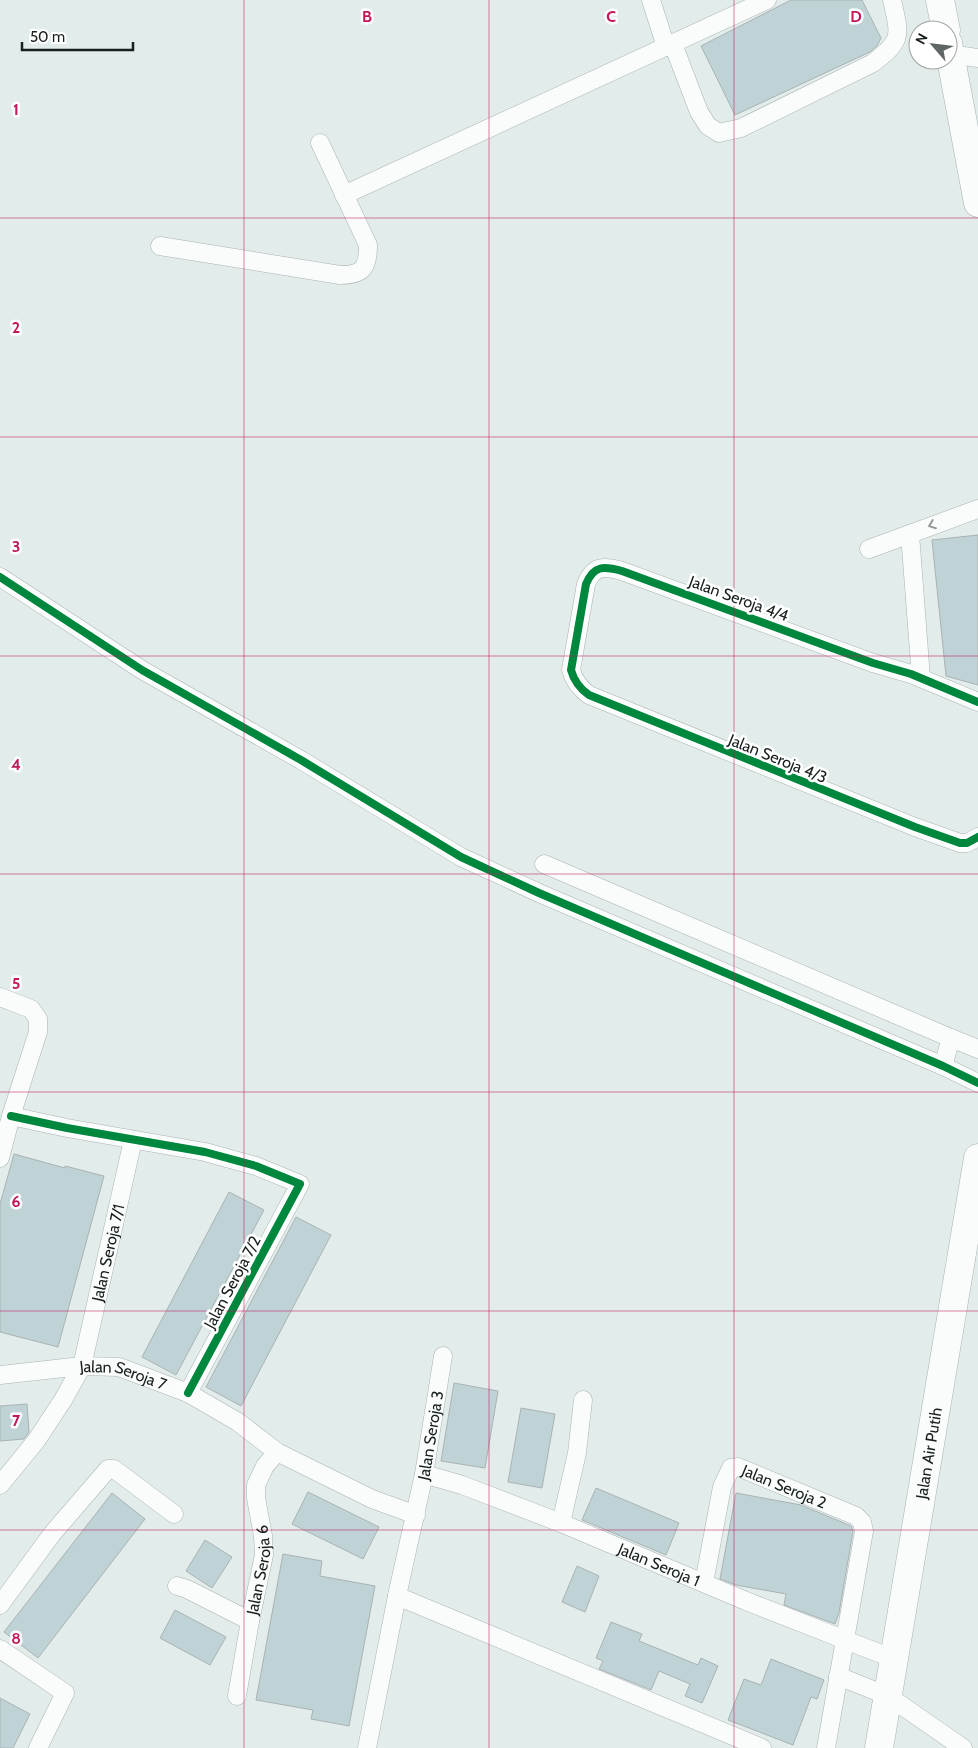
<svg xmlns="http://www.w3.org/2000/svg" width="978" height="1748" font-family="Cabin,sans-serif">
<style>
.building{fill:#bfd3d7;stroke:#aab2b2}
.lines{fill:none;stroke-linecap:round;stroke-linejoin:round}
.street-casing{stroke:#abb2b2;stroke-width:19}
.primary-casing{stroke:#abb2b2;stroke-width:29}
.street{stroke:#fafcfc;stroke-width:18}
.primary{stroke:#fafcfc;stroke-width:28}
.cycleway-casing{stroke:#fff;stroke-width:11}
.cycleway{stroke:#00873e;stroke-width:8}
.oneway{stroke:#949999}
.grid{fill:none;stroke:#c2185b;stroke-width:1;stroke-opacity:0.55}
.labels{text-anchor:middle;stroke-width:5;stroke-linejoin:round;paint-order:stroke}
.street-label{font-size:16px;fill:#181f1f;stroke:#fff}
.grid-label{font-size:16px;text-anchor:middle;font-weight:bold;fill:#c2185b;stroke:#fff;stroke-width:5;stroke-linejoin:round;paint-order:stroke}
</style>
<rect width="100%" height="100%" fill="#e1eceb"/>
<path class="building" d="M 791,0 L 862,0 L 881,38 L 877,46 L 870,52 L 735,115 L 701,46 Z
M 978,535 L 978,685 L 946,676 L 932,540 Z
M 14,1154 L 65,1168 L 65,1166 L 104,1176 L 58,1347 L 0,1332 L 0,1204 Z
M 229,1192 L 264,1210 L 176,1375 L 142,1357 Z
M 296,1217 L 331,1235 L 241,1406 L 206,1387 Z
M 454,1383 L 498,1391 L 485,1468 L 441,1461 Z
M 27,1404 L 29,1432 L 27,1435 L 24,1439 L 0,1441 L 0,1406 Z
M 521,1408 L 555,1414 L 542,1488 L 508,1482 Z
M 596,1488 L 679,1523 L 666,1555 L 582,1520 Z
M 308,1492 L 379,1527 L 363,1559 L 292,1524 Z
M 112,1493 L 145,1519 L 38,1658 L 4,1632 Z
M 736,1493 L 801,1505 L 851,1526 L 853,1531 L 839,1613 L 835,1624 L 784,1605 L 786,1594 L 736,1585 L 720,1579 Z
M 205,1540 L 232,1557 L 212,1588 L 186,1571 Z
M 283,1554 L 322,1561 L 320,1576 L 375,1586 L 349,1726 L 311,1719 L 313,1710 L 256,1700 Z
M 577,1566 L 599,1576 L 585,1612 L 562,1602 Z
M 175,1610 L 226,1637 L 210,1665 L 160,1638 Z
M 611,1622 L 642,1634 L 639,1641 L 698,1665 L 701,1658 L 718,1666 L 702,1703 L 685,1696 L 690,1684 L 659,1671 L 651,1690 L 599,1669 L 603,1661 L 596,1658 Z
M 771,1659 L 824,1680 L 817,1699 L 811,1697 L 793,1745 L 728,1720 L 744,1679 L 761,1685 Z
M 0,1698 L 30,1714 L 13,1748 L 0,1748 Z"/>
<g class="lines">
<g class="street-casing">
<g id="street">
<path d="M 651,0 L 666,47"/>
<path d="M 673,44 L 699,112 L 708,126 L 719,133 L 741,128 L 873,63 C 903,40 900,36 892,0"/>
<path d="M 950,54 L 978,58"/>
<path d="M 344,195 L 767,0"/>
<path d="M 160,246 L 340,275 C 363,275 368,268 368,245 L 320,143"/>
<path d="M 869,549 L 910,534"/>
<path d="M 0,577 L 142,670 L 301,760 L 461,857 L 539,893 L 943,1066 L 978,1083"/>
<path d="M 921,678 L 910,534 L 978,509"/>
<path d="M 978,702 L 911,674 L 873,663 L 622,571 C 604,566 594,565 586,584 L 571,670 C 574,681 579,688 589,695 L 915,827 L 960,843 L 967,843 L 978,837"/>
<path d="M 544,864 L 946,1036 L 951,1038 L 943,1066"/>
<path d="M 0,997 L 31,1009 L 38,1019 L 38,1032 L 11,1116 L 0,1158"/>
<path d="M 951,1038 L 978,1049"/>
<path d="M 11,1116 L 67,1128 L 205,1152 L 256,1166 L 300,1184 L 188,1393"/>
<path id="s1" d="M 0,1375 L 82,1366 L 119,1367 L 188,1393 L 238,1422 L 277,1452 L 372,1499 L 416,1515"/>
<path id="s2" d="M 424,1474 L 462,1485 L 561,1523 L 746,1601 L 894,1659"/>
<path id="s3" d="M 0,1485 L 36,1441 L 63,1400 L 82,1366 L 133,1140"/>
<path d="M 561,1523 L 577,1453 L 583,1400"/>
<path id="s4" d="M 704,1583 L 722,1487 L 731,1468 L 738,1467 L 856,1516 L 862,1522 L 864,1531 L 826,1748"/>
<path d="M 177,1586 L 187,1589 L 250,1621"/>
<path d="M 397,1596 L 762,1748"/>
<path d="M 0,1605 L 52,1534 L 108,1469 L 114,1469 L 174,1514"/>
<path d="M 0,1649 L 65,1693 L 38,1748"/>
<path d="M 838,1676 L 888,1696 L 963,1748"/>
<path id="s5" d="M 237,1696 L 250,1621 L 264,1555 L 263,1536 L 256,1498 L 256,1485 L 265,1466 L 277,1452"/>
<path id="s6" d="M 367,1748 L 397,1596 L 424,1474 L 443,1356"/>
</g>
</g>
<g class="primary-casing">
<g id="primary">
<path d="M 940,0 L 946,30"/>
<path d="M 948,43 L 978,203"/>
<path id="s7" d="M 879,1748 L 978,1158"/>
</g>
</g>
<use href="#street" class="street"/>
<use href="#primary" class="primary"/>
<g class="cycleway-casing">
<path id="cycleway" d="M 0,577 L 142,670 L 301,760 L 461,857 L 539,893 L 943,1066 L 978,1083
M 978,702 L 911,674 L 873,663 L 622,571 C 604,566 594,565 586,584 L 571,670 C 574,681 579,688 589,695 L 915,827 L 960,843 L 967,843 L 978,837
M 11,1116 L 67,1128 L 205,1152 L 256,1166 L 300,1184 L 188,1393"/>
</g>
<use href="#cycleway" class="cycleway"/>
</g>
<defs><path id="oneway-chevron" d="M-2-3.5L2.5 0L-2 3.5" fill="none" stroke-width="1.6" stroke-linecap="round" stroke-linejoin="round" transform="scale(1.25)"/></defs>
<use class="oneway" href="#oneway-chevron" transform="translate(932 525) rotate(159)"/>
<path class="grid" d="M 244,0 L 244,1748M 489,0 L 489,1748M 734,0 L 734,1748M 0,218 L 978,218M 0,437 L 978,437M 0,656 L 978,656M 0,874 L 978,874M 0,1092 L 978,1092M 0,1311 L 978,1311M 0,1530 L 978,1530"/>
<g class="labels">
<g class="street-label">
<text transform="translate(739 598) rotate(20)" y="6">Jalan Seroja 4/4</text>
<text transform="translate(778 758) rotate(22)" y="6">Jalan Seroja 4/3</text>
<text dy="6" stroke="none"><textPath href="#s3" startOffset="261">Jalan Seroja 7/1</textPath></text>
<text transform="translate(232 1282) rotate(-62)" y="6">Jalan Seroja 7/2</text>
<text dy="6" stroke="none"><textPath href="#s1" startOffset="125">Jalan Seroja 7</textPath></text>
<text dy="6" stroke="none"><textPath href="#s6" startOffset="319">Jalan Seroja 3</textPath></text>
<text dy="6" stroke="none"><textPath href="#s7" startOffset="299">Jalan Air Putih</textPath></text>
<text dy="6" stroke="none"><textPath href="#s4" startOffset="176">Jalan Seroja 2</textPath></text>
<text dy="6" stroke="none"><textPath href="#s2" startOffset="252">Jalan Seroja 1</textPath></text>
<text dy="6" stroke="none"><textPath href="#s5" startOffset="128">Jalan Seroja 6</textPath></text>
</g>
</g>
<g class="grid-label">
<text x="367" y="22">B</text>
<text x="611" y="22">C</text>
<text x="856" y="22">D</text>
<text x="16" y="115">1</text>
<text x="16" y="333">2</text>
<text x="16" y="552">3</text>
<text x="16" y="770">4</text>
<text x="16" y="989">5</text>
<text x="16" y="1207">6</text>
<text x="16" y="1426">7</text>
<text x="16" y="1644">8</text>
</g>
<g transform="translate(933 45) rotate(298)"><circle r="24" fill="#ffffff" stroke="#a3a5a5"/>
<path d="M0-4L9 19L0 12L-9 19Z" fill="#5e6766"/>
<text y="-8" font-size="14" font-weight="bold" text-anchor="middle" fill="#181f1f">N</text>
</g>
<path d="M22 42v8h111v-8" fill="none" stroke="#181f1f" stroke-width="2.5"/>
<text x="30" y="42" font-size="15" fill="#181f1f" stroke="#ffffff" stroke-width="4" paint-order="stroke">50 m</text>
</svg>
